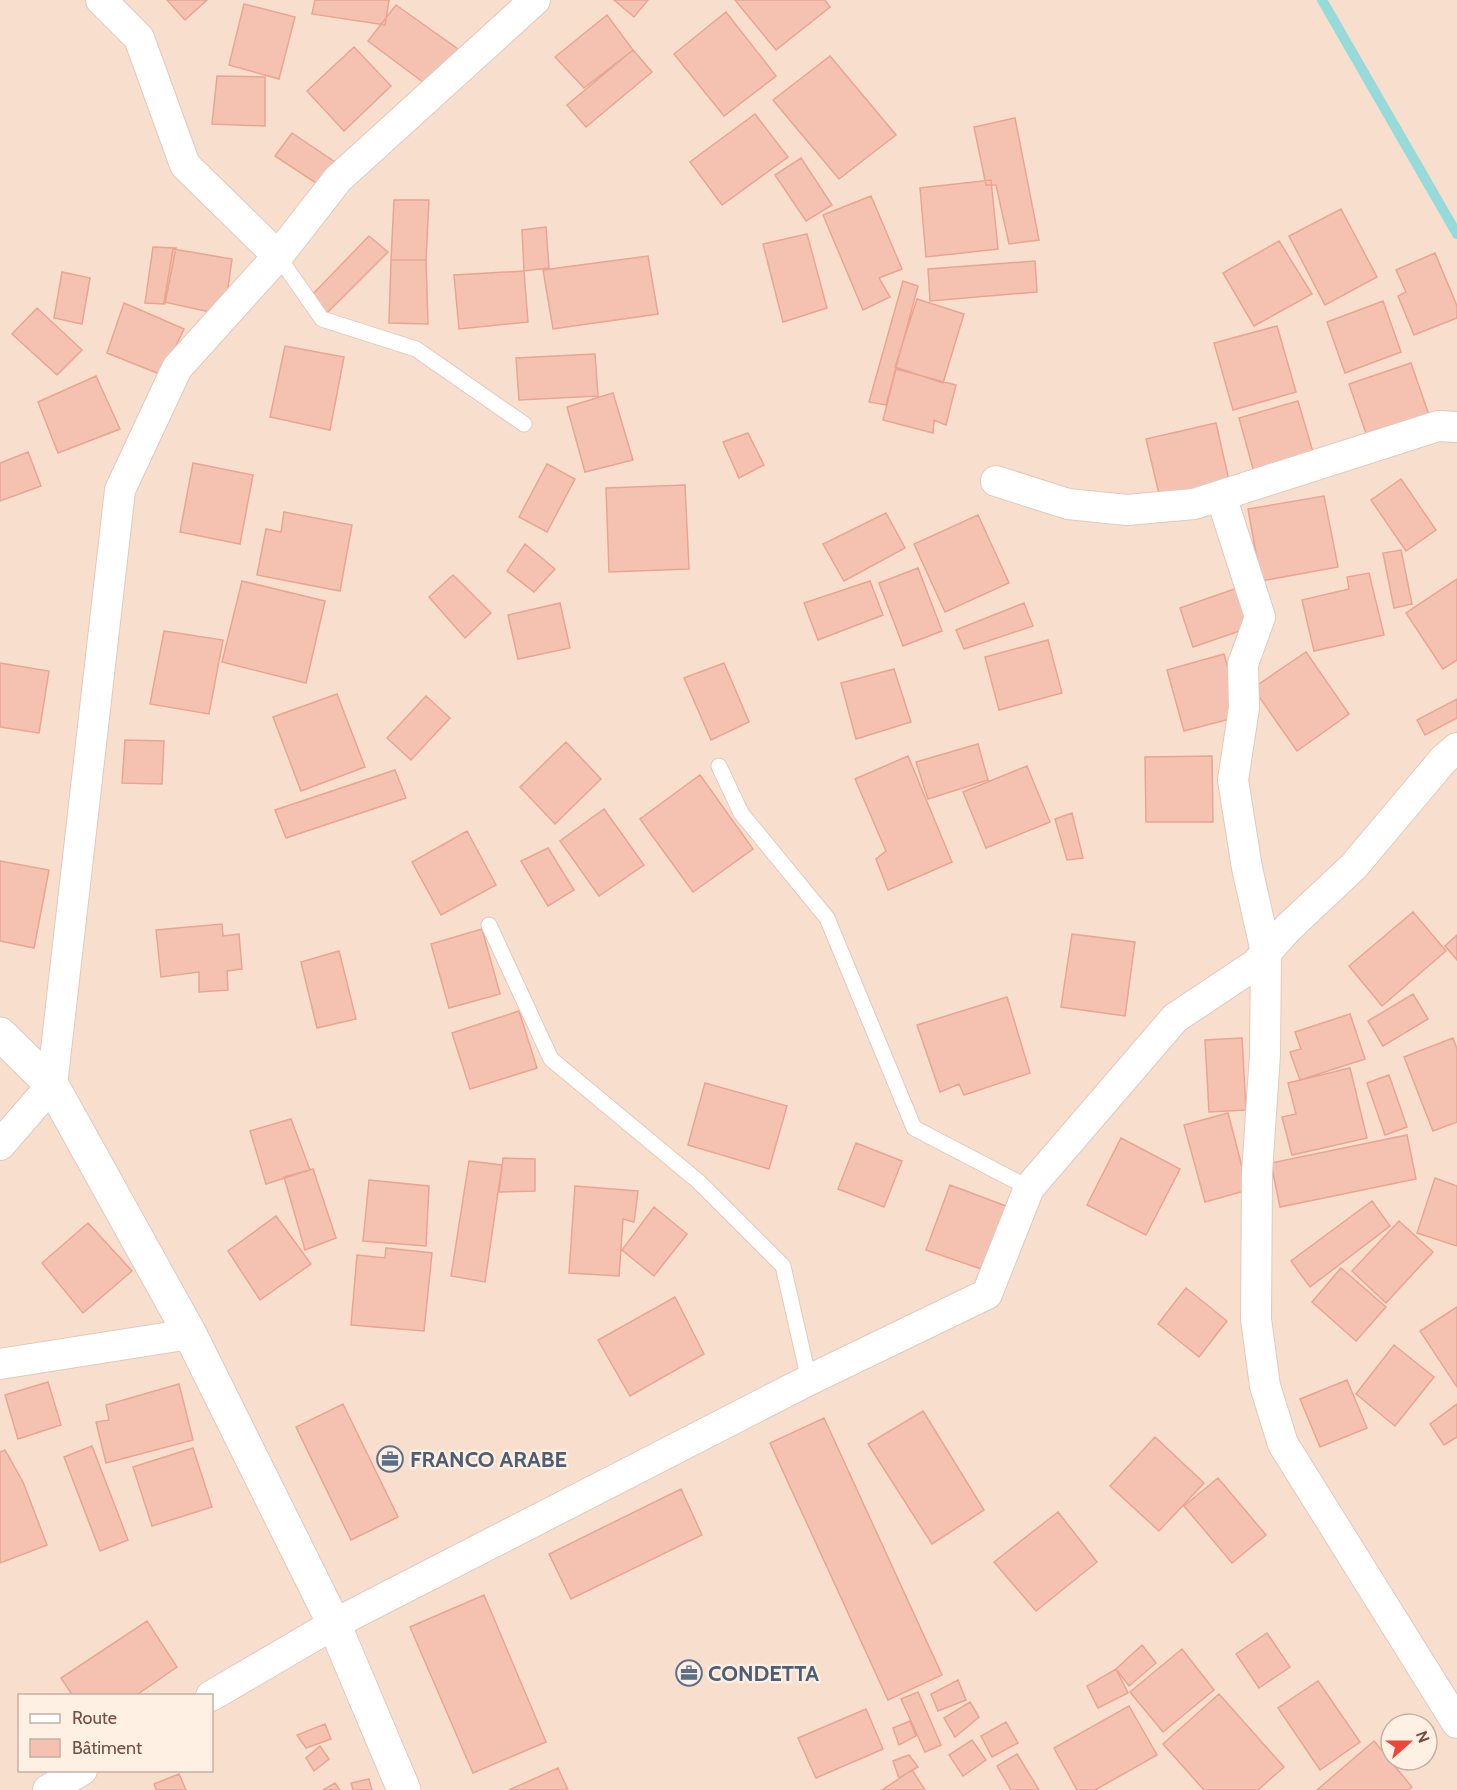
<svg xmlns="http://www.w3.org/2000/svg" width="1457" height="1790" font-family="Cabin,sans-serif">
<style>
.residential{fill:#f8dfcd;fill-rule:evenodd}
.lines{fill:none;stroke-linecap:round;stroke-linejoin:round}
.stream{stroke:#96dada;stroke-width:10}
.building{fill:#f5c2b2;stroke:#e9a592;stroke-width:1.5}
.service-casing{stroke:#e4c8bc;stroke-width:17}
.minor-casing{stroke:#e4c8bc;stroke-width:32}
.tertiary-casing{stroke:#e4c8bc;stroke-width:35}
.service{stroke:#fff;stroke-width:15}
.minor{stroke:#fff;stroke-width:30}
.tertiary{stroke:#fff;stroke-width:33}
.labels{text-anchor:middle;stroke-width:4.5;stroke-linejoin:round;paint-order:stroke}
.service-label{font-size:22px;font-weight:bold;fill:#4e5e75;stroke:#fff0e4;text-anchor:start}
</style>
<rect width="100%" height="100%" fill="#feecdc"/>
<path class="residential" d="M 0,0 L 1457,0 L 1457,1790 L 0,1790 ZM 20,1696 L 212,1696 L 212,1770 L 20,1770 ZM 1391,1724 L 1427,1724 L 1427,1760 L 1391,1760 Z"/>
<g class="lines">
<path class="stream" d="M 1322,0 L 1457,234"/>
</g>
<path class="building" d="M 167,0 L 207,0 L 185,20 Z
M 315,0 L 389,0 L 385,25 L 312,14 Z
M 614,0 L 648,0 L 634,17 Z
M 735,0 L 825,0 L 830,7 L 776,50 Z
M 244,4 L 295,17 L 279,79 L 229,65 Z
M 396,5 L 458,49 L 431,88 L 368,41 Z
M 726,12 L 776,76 L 724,116 L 674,54 Z
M 607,15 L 633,50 L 584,88 L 555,57 Z
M 354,47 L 391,86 L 344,131 L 307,91 Z
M 633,50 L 652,72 L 586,127 L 567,105 Z
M 830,56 L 896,135 L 839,179 L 773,100 Z
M 217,76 L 265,77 L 265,126 L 212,124 Z
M 755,114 L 788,157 L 722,205 L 690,162 Z
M 1015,118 L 1039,240 L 1009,244 L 996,185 L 986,185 L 974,127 Z
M 292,133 L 335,162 L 319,185 L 275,156 Z
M 801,158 L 832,205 L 806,221 L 775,175 Z
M 991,180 L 998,249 L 926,257 L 920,188 Z
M 871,196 L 902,269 L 879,278 L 890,297 L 863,310 L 823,215 Z
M 394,200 L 429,200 L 426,260 L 391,260 Z
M 1341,209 L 1377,277 L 1325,305 L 1289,236 Z
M 546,227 L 549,268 L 524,271 L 522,230 Z
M 807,234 L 827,308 L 783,322 L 763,244 Z
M 369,236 L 388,252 L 325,315 L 309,298 Z
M 1279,241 L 1312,294 L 1254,326 L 1223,273 Z
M 153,247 L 176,248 L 165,304 L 145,303 Z
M 173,249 L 232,259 L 224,315 L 164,302 Z
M 1435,253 L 1457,306 L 1457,318 L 1414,335 L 1398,296 L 1406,292 L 1396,270 Z
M 648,256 L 658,314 L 553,329 L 543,270 Z
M 391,260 L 426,260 L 428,324 L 389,323 Z
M 1035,261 L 1037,292 L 930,301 L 928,269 Z
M 524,271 L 528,322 L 459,329 L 454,275 Z
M 62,272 L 90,278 L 82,324 L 54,318 Z
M 903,281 L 918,286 L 886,405 L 869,402 Z
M 917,299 L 964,314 L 943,383 L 895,367 Z
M 1383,301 L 1401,352 L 1345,373 L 1327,322 Z
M 124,303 L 184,329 L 162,375 L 107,353 Z
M 37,308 L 82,350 L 57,375 L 12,334 Z
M 1277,326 L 1296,392 L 1233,410 L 1214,343 Z
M 285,346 L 344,357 L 330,430 L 270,417 Z
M 595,354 L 598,396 L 519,400 L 516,358 Z
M 1411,363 L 1431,421 L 1369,442 L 1349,384 Z
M 896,369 L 956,385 L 946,425 L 934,420 L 933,433 L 883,420 Z
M 96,376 L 120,429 L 58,453 L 38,402 Z
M 613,393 L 633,460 L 585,472 L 567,407 Z
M 1298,401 L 1315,459 L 1255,476 L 1239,418 Z
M 1216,423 L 1230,485 L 1161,502 L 1146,439 Z
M 748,433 L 764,465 L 739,478 L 723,442 Z
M 28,452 L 41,486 L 0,501 L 0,463 Z
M 193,463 L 253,475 L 240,544 L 180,532 Z
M 547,464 L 575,479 L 547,532 L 519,517 Z
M 1401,479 L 1436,530 L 1406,551 L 1371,500 Z
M 685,485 L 689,569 L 609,572 L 606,488 Z
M 1324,496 L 1338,567 L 1261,581 L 1248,509 Z
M 284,512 L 352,525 L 340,591 L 257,575 L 266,529 L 281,532 Z
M 886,513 L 905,548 L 844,581 L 823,544 Z
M 978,515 L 1009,583 L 945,612 L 914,544 Z
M 525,544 L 555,569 L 534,592 L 507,571 Z
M 1401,550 L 1412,604 L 1394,608 L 1383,553 Z
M 918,568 L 942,631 L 903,646 L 879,583 Z
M 1369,573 L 1384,635 L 1314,651 L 1302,600 L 1349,589 L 1347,577 Z
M 453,575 L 491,613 L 465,638 L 429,597 Z
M 1457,579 L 1457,660 L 1443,669 L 1406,613 Z
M 242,581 L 325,601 L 306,683 L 222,662 Z
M 870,581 L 883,615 L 818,640 L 804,603 Z
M 1243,586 L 1257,625 L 1193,647 L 1180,608 Z
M 560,603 L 570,648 L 518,659 L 508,615 Z
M 1024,603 L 1033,626 L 964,649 L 956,630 Z
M 164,631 L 223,640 L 209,714 L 150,704 Z
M 1048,640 L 1062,693 L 999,710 L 985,657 Z
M 1306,652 L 1349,714 L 1297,751 L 1253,688 Z
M 1224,654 L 1241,716 L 1184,731 L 1167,670 Z
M 0,663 L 49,671 L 39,733 L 0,727 Z
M 724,663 L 749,722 L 711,740 L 684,678 Z
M 894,669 L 911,722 L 856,739 L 841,683 Z
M 337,694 L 365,767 L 301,791 L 273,717 Z
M 426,696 L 450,718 L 411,760 L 387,738 Z
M 1457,699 L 1457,718 L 1425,735 L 1417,720 Z
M 125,740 L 164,741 L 162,784 L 122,783 Z
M 566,742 L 601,779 L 555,824 L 520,787 Z
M 978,744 L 988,780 L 928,799 L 916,762 Z
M 908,756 L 952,862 L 888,890 L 876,859 L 886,851 L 855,779 Z
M 1212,756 L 1213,822 L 1146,822 L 1145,757 Z
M 1027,766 L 1050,822 L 986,848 L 963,792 Z
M 395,770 L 406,798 L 286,838 L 275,810 Z
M 700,775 L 753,849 L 693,892 L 640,819 Z
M 604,809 L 644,865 L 599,896 L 560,841 Z
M 1072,813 L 1083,858 L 1067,860 L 1055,819 Z
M 467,831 L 496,885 L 441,915 L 412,862 Z
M 548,848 L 574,890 L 548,906 L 521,861 Z
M 0,861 L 49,870 L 34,948 L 0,941 Z
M 1413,912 L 1446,951 L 1382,1006 L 1349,966 Z
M 222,924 L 223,936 L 239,934 L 242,969 L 227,971 L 228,990 L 199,992 L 199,972 L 161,977 L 156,930 Z
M 482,929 L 500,994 L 449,1008 L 431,944 Z
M 1072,934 L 1135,942 L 1125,1016 L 1061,1007 Z
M 1457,935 L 1457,960 L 1445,946 Z
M 339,951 L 356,1019 L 317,1028 L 301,962 Z
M 1413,994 L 1428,1019 L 1383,1046 L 1368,1021 Z
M 1007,997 L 1030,1073 L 964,1095 L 959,1084 L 940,1092 L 917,1025 Z
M 519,1011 L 537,1068 L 470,1089 L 452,1033 Z
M 1350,1014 L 1365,1059 L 1300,1080 L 1290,1052 L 1301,1049 L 1295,1032 Z
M 1242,1038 L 1246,1110 L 1209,1112 L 1205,1040 Z
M 1453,1038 L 1457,1049 L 1457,1122 L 1433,1131 L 1404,1057 Z
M 1350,1068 L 1367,1138 L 1292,1155 L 1282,1117 L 1296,1114 L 1288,1083 Z
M 1389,1075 L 1407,1127 L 1385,1135 L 1367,1083 Z
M 705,1083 L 787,1106 L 769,1169 L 688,1145 Z
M 1228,1113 L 1248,1190 L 1205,1202 L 1184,1125 Z
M 291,1119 L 310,1170 L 266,1184 L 250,1131 Z
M 1407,1135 L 1416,1179 L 1280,1207 L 1271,1163 Z
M 1121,1138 L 1180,1169 L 1146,1235 L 1087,1205 Z
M 856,1143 L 902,1161 L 884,1207 L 838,1189 Z
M 503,1158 L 535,1159 L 535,1191 L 499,1192 Z
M 469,1161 L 502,1165 L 485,1282 L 451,1276 Z
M 313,1169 L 336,1238 L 305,1250 L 284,1177 Z
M 1435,1178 L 1457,1186 L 1457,1246 L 1417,1233 Z
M 369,1180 L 429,1186 L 426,1246 L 363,1241 Z
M 950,1185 L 1014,1209 L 993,1273 L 926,1250 Z
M 575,1186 L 638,1191 L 634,1222 L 623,1219 L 619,1276 L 569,1273 Z
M 1372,1201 L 1390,1226 L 1310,1287 L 1291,1261 Z
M 654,1207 L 687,1234 L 654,1276 L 622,1250 Z
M 276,1216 L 311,1264 L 260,1300 L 228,1251 Z
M 1399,1221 L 1433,1252 L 1386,1303 L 1352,1271 Z
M 88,1223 L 132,1271 L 83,1313 L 42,1263 Z
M 386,1248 L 432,1253 L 424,1331 L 351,1325 L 357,1255 L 385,1258 Z
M 1341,1268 L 1386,1307 L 1356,1341 L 1312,1302 Z
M 1186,1288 L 1227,1321 L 1199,1357 L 1158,1324 Z
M 675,1297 L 704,1354 L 630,1396 L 598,1340 Z
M 1457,1307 L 1457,1387 L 1420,1331 Z
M 1394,1345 L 1434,1377 L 1395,1426 L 1356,1394 Z
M 1347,1380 L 1367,1428 L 1320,1447 L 1300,1399 Z
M 48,1382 L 61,1425 L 18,1439 L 5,1395 Z
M 179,1384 L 193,1440 L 106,1463 L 96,1422 L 109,1420 L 106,1405 Z
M 343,1404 L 398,1517 L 351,1540 L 296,1427 Z
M 1457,1404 L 1457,1437 L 1444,1445 L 1430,1424 Z
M 923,1411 L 984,1510 L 932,1544 L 868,1444 Z
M 824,1418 L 942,1675 L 888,1700 L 770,1443 Z
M 1155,1437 L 1204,1483 L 1159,1531 L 1110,1486 Z
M 92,1446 L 128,1540 L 100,1551 L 64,1457 Z
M 193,1448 L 212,1507 L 152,1526 L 133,1467 Z
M 5,1450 L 23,1482 L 47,1545 L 0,1563 L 0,1452 Z
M 1218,1478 L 1266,1535 L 1232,1563 L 1184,1506 Z
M 681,1489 L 702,1535 L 571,1599 L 549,1554 Z
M 1058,1512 L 1097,1562 L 1036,1611 L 994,1562 Z
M 484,1595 L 546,1742 L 473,1773 L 410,1627 Z
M 147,1621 L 177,1667 L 135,1696 L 73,1696 L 61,1678 Z
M 1267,1633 L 1290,1667 L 1259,1688 L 1236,1654 Z
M 1142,1645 L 1156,1663 L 1129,1686 L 1116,1669 Z
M 1182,1649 L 1214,1690 L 1163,1732 L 1130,1692 Z
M 1116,1669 L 1128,1693 L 1098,1708 L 1087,1686 Z
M 958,1680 L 966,1700 L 938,1711 L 931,1694 Z
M 1318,1681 L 1360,1742 L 1320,1770 L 1278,1708 Z
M 918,1692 L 941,1745 L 925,1752 L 901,1699 Z
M 1219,1694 L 1284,1767 L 1258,1790 L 1204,1790 L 1163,1744 Z
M 970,1702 L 979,1717 L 955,1737 L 944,1718 Z
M 1129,1706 L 1157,1755 L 1095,1790 L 1077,1790 L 1054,1748 Z
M 866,1709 L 883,1749 L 816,1778 L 798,1738 Z
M 910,1721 L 916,1736 L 899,1745 L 893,1728 Z
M 1006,1722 L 1018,1743 L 992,1757 L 981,1736 Z
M 325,1724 L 331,1739 L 306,1748 L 297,1735 Z
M 972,1740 L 986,1760 L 963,1776 L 949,1755 Z
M 1374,1741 L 1412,1787 L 1408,1790 L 1317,1790 Z
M 320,1746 L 329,1759 L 314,1771 L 306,1758 Z
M 1017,1754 L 1039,1790 L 1011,1790 L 997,1766 Z
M 909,1755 L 918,1767 L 899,1778 L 893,1761 Z
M 558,1768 L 568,1790 L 509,1790 Z
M 912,1770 L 925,1790 L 882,1790 Z
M 179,1774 L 186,1790 L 156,1790 L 154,1784 Z
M 369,1779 L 372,1790 L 353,1790 L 351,1783 Z
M 335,1783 L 340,1790 L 323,1790 Z"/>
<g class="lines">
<g class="service-casing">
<path id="service" d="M 278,256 L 322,319 L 416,349 L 524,424
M 719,766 L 741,813 L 827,918 L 914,1128 L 1029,1188
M 489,925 L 551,1059 L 699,1182 L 783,1266 L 809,1380"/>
</g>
<g class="minor-casing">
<path id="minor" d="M 101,0 L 139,38 L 185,165 L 278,256
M 996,481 L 1068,504 L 1127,510 L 1194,504 L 1438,426 L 1457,427
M 1221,496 L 1260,617 L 1243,664 L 1244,708 L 1233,780 L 1247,868 L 1266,952 L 1265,1054 L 1257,1173 L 1256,1319 L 1265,1386 L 1283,1444 L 1457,1723
M 0,1145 L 52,1085 L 120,490 L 177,368 L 278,256 L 338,179 L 535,0
M 0,1364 L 190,1334
M 211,1696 L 334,1624 L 809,1380 L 987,1294 L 1029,1188 L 1175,1018 L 1256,964 L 1288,928 L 1354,866 L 1443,760 L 1457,748
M 48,1790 L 82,1770"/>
</g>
<g class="tertiary-casing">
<path id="tertiary" d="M 0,1034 L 52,1085 L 190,1334 L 334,1624 L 404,1790"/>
</g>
<use href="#service" class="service"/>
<use href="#minor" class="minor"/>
<use href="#tertiary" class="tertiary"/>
</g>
<defs>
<g id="office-ring" transform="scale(1.35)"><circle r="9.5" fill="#fff0e4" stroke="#5c6f8a" stroke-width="1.5"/><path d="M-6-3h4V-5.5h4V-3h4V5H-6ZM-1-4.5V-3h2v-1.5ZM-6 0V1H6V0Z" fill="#5c6f8a"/></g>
</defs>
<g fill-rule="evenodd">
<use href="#office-ring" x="390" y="1459"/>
<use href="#office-ring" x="689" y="1673"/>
</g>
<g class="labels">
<g class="service-label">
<text x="410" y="1467">FRANCO ARABE</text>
<text x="708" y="1681">CONDETTA</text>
</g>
</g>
<rect x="18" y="1694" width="195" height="78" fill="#fff0e4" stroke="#c7afa4" stroke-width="1.5"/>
<rect x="30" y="1714" width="30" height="9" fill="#ffffff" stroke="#c7afa4" stroke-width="1.5"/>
<text x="72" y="1724" font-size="18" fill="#744e44">Route</text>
<rect x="30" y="1739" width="30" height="18" fill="#f5c2b2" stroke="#c7afa4" stroke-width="1.5"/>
<text x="72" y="1754" font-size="18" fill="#744e44">Bâtiment</text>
<g transform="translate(1409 1742) rotate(69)"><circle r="28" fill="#fff0e4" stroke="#c7afa4" stroke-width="1.5"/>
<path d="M0-4.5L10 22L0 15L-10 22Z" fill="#f24338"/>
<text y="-9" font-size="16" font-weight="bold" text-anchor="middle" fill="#744e44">N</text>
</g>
</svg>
